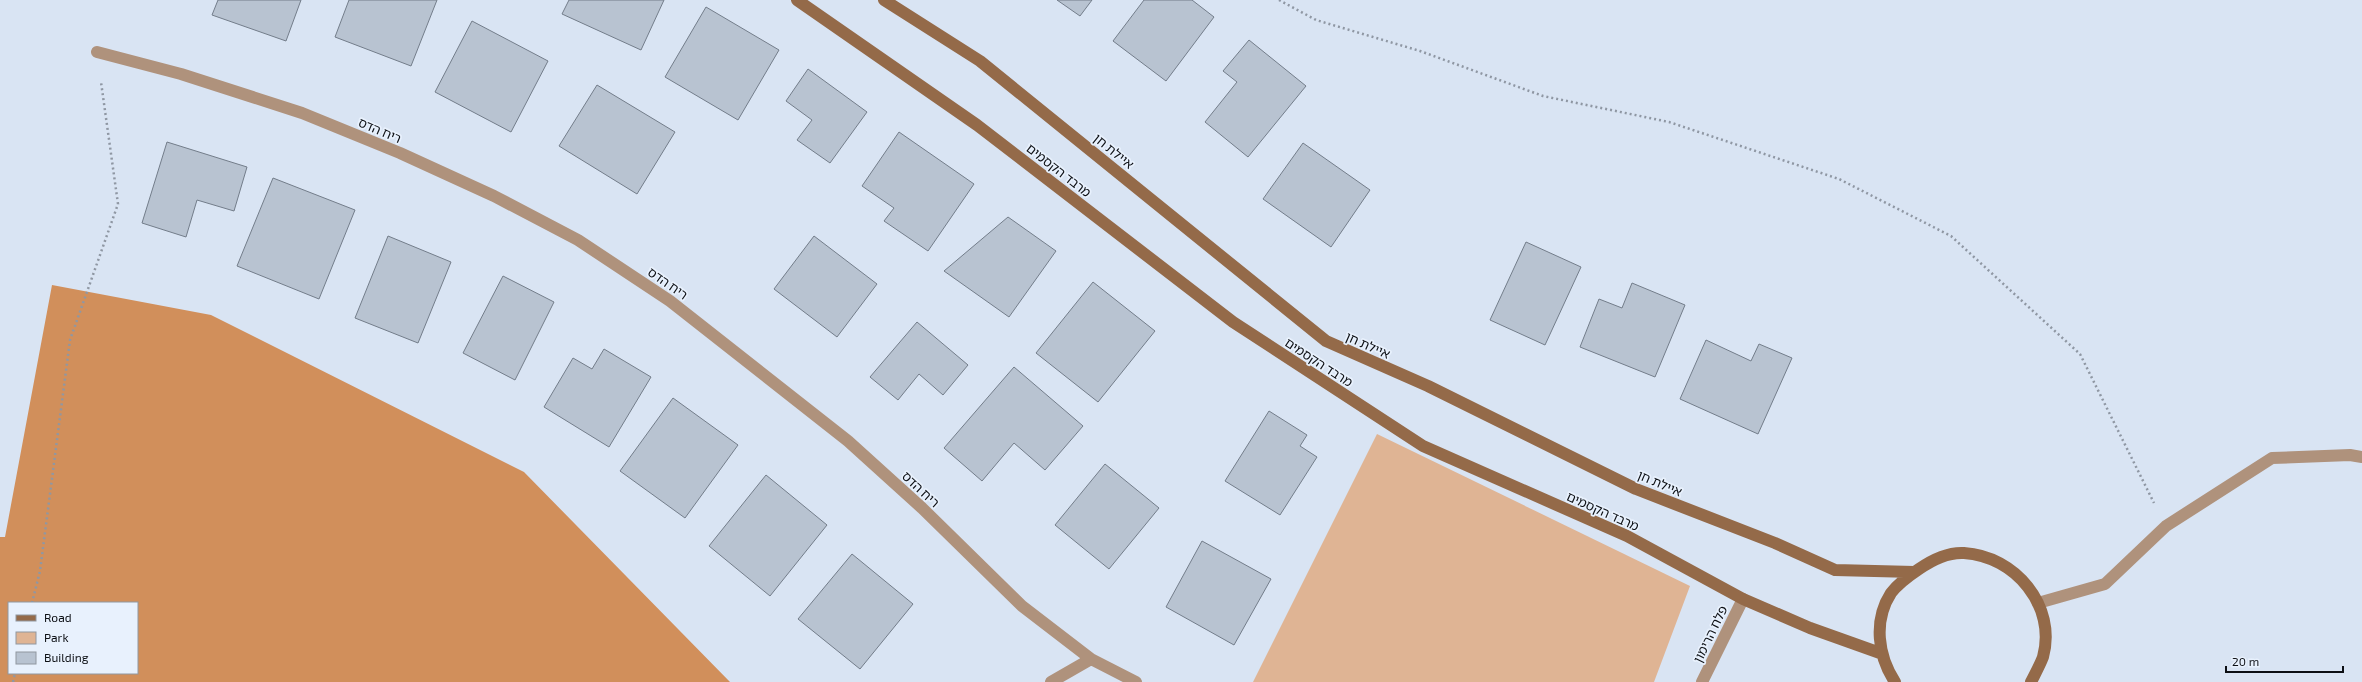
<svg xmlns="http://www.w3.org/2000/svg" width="2362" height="682" font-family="'Exo 2','Noto Sans Hebrew',sans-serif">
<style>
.green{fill:#dfb494}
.forest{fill:#d18f5b;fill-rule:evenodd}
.building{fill:#b8c3d1;stroke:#737d8a}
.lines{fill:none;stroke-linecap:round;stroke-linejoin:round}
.path{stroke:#8f97a3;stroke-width:2.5;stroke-dasharray:2 3;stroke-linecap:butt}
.street{stroke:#af927c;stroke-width:12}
.secondary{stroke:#946a49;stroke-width:12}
.labels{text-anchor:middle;stroke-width:3.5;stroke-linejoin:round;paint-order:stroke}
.street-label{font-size:13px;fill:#0c0f14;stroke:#e8f1fd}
</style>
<rect width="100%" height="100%" fill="#d9e4f3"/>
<path class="green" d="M 1377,434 L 1690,586 L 1654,682 L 1253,682 Z"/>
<path class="forest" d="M 52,285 L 211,315 L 524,472 L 730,682 L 0,682 L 0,537 L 5,537 ZM 9,603 L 137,603 L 137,673 L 9,673 Z"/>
<path class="building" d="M 218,0 L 301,0 L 286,41 L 212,15 Z
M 349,0 L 437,0 L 411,66 L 335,37 Z
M 569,0 L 664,0 L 641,50 L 562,14 Z
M 1057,0 L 1092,0 L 1080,16 Z
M 1144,0 L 1192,0 L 1214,17 L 1166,81 L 1113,41 Z
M 706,7 L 779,50 L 738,120 L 665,77 Z
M 472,21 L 548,61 L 511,132 L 435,92 Z
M 1249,40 L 1306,86 L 1248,157 L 1205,122 L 1237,82 L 1223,71 Z
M 808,69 L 867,112 L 830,163 L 797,140 L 812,120 L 786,101 Z
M 597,85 L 675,132 L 637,194 L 559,146 Z
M 899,132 L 974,184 L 928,251 L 884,221 L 894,208 L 862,186 Z
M 167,142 L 247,167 L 234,211 L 197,200 L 186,237 L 142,223 Z
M 1303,143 L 1370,190 L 1331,247 L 1263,199 Z
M 273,178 L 355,210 L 319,299 L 237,266 Z
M 1008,217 L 1056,251 L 1009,317 L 944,271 Z
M 388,236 L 451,262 L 418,343 L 355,318 Z
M 814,236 L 877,284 L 837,337 L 774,289 Z
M 1526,242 L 1581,267 L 1545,345 L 1490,320 Z
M 503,276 L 554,302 L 515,380 L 463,353 Z
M 1093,282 L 1155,331 L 1098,402 L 1036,353 Z
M 1632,283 L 1685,305 L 1655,377 L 1580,347 L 1599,299 L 1622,308 Z
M 917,322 L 968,365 L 943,395 L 919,374 L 898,400 L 870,377 Z
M 1706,340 L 1751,361 L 1759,344 L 1792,358 L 1758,434 L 1680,399 Z
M 604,349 L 651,377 L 609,447 L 544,407 L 573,358 L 592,369 Z
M 1014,367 L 1083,426 L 1045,470 L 1014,443 L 982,481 L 944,448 Z
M 673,398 L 738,445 L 685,518 L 620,471 Z
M 1269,411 L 1307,435 L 1300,446 L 1317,457 L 1280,515 L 1225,481 Z
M 1105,464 L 1159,508 L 1109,569 L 1055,525 Z
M 766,475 L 827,525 L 770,596 L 709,546 Z
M 1202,541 L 1271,579 L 1234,645 L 1166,607 Z
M 852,554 L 913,604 L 860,669 L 798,619 Z"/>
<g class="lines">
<path class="path" d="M 1279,0 L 1316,20 L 1420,51 L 1543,96 L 1669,122 L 1839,179 L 1951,236 L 2080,354 L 2154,503
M 32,603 L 40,571 L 70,340 L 118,204 L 101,82
M 13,682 L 15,673"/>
<path class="street" d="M 97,52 L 181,74 L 302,113 L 400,153 L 494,196 L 578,240 L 670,301 L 848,441 L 922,508 L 1022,606 L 1091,659 L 1136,682
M 2038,603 L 2105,584 L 2166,526 L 2272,458 L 2350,455 L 2362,457
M 1051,682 L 1091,659
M 1702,682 L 1743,599"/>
<path class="secondary" d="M 797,0 L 977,125 L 1233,322 L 1423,446 L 1627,536 L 1743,599 L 1810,628 L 1880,653
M 884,0 L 980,61 L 1326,341 L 1428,386 L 1636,489 L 1775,543 L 1835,570 L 1914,572
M 1895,682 C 1878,656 1873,621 1891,593 C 1897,585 1910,575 1919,569 C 1932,560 1947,552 1964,553 C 2015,556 2057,606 2043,657 C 2040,665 2035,674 2031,682"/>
</g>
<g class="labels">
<g class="street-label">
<text transform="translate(380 130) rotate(23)" y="5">ריח הדס</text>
<text transform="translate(1114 151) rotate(39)" y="5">איילת חן</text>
<text transform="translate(1059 170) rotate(38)" y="5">מרבד הקסמים</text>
<text transform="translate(668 283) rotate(35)" y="5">ריח הדס</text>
<text transform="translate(1368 345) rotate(24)" y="5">איילת חן</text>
<text transform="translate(1319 362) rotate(33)" y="5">מרבד הקסמים</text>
<text transform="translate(1660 483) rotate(23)" y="5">איילת חן</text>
<text transform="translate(921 489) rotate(43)" y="5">ריח הדס</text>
<text transform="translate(1603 511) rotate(24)" y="5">מרבד הקסמים</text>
<text transform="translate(1710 634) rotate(-64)" y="5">פלח הרימון</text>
</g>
</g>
<rect x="8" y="602" width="130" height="72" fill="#e8f1fd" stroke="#9097a0"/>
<rect x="16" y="615" width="20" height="6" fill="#946a49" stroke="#9097a0"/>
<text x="44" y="622" font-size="12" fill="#0c0f14">Road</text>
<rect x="16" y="632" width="20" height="12" fill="#dfb494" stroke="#9097a0"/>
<text x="44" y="642" font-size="12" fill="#0c0f14">Park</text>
<rect x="16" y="652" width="20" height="12" fill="#b8c3d1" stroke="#9097a0"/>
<text x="44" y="662" font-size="12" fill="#0c0f14">Building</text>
<path d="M2226 666v6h117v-6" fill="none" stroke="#0c0f14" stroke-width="2"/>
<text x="2232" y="666" font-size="12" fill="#0c0f14" stroke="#e8f1fd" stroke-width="3" paint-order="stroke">20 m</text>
</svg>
